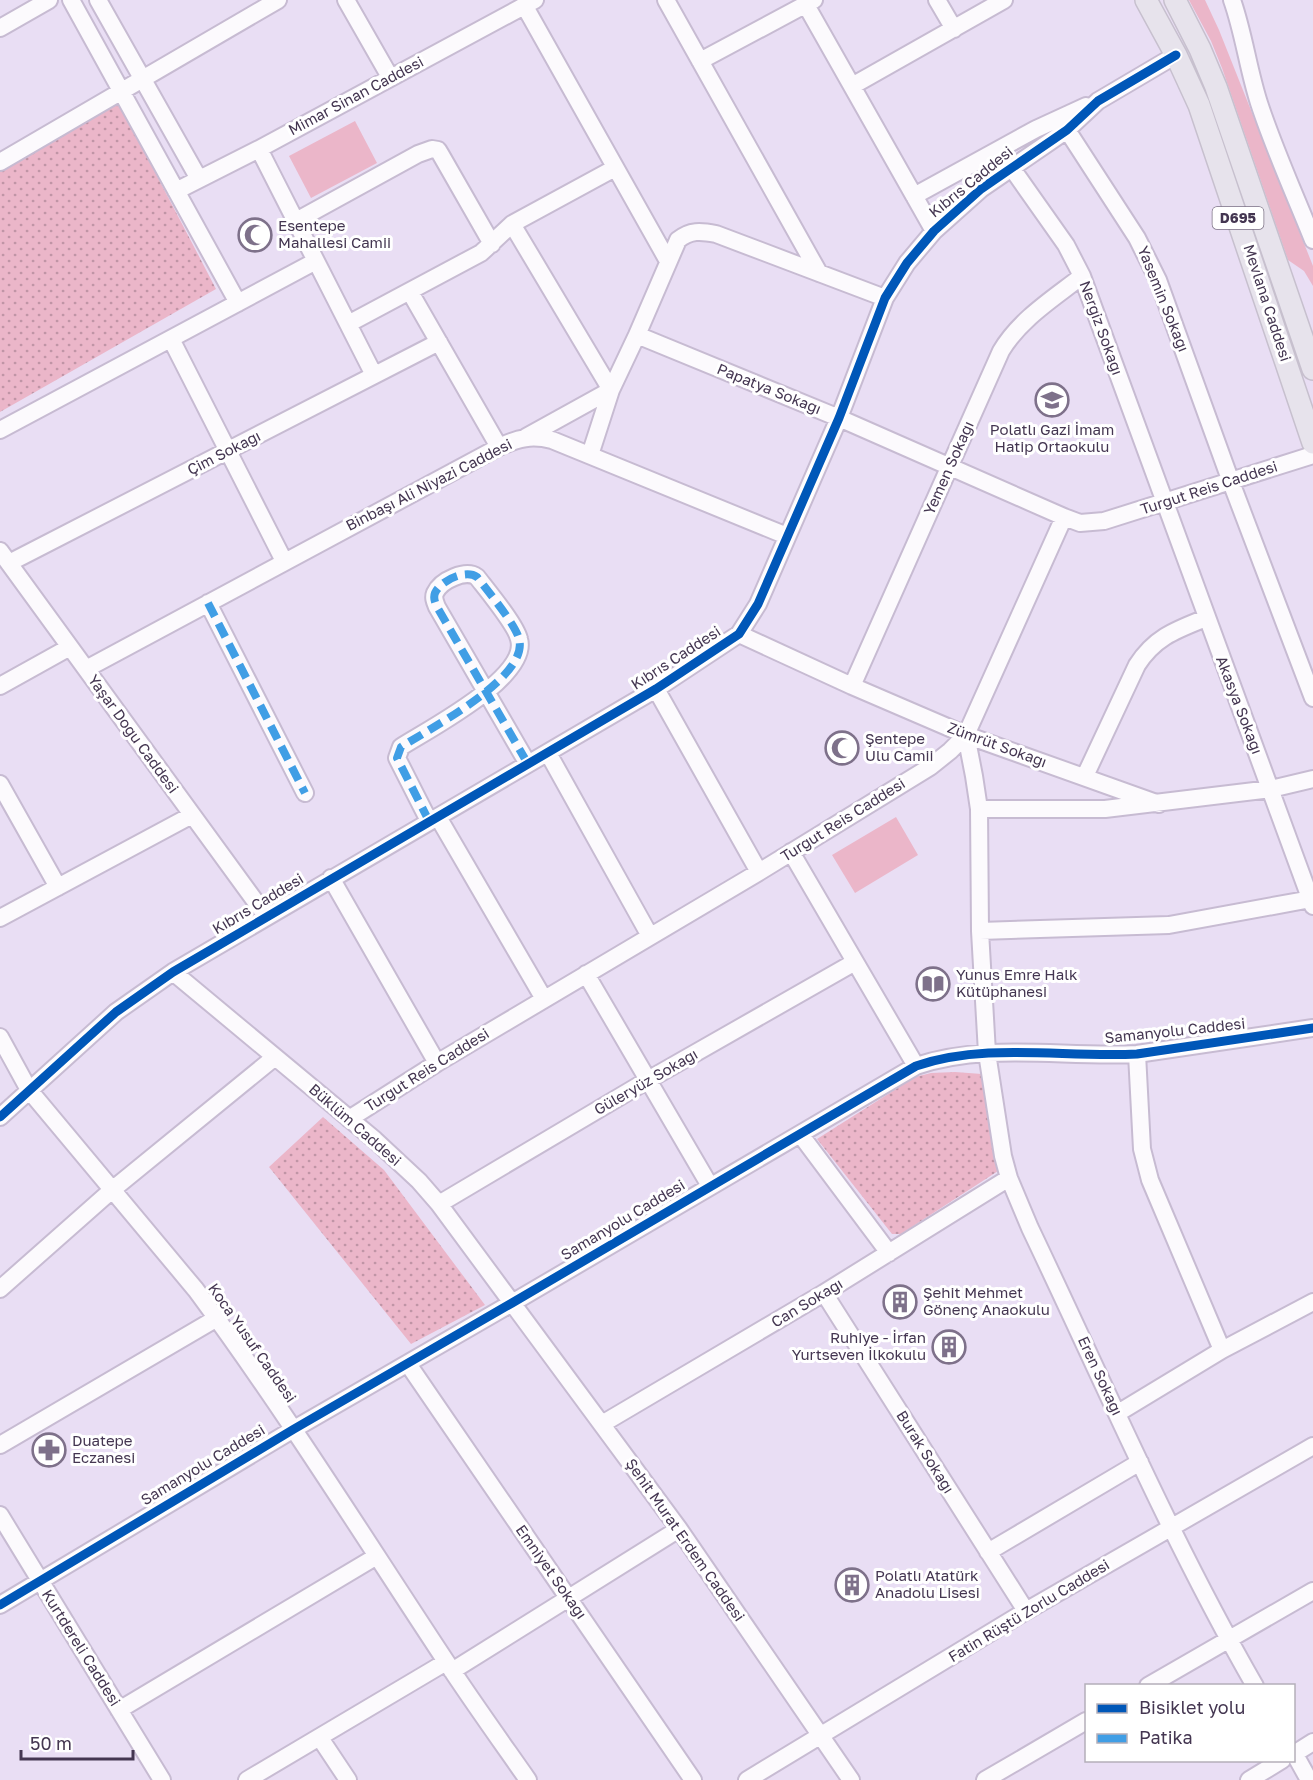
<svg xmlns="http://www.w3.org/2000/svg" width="1313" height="1780" font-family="'Golos Text',sans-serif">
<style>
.grass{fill:#ebb6c9}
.park{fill:url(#park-dots)}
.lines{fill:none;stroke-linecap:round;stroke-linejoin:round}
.minor-casing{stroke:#c7bbd2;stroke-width:20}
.major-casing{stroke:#c7c0ce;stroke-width:24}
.minor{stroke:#fcfafd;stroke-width:16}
.major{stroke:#e7e3ec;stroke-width:21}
.quiet{stroke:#409ee5;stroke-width:8;stroke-dasharray:15 8;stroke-linecap:butt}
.cycleway-casing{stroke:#fff;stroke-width:13}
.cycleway{stroke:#0057b8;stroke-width:9}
.labels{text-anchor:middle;stroke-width:6;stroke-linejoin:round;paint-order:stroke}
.shield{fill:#fff;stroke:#7c7285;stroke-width:1.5}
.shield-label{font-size:14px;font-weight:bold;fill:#443651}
.street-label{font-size:15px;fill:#443651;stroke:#fff}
.poi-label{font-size:15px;fill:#443651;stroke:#fff;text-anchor:start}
</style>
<defs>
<pattern id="park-dots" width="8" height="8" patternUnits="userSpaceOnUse" patternTransform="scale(1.5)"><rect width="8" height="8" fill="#ebb6c9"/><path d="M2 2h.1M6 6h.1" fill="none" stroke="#c095a6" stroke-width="1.8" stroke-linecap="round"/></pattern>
</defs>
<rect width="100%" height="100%" fill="#e9def4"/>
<path class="grass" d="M 1189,0 L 1205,0 L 1219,30 L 1313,266 L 1313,286 L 1304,271 L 1288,260 L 1222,68 L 1211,41 Z
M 355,121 L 377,163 L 311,198 L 289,156 Z
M 896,817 L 918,855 L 855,893 L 832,855 Z"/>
<path class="park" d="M 119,103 L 216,289 L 0,412 L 0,170 Z
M 955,1072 L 982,1074 L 998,1171 L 901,1234 L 892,1234 L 817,1139 L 915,1077 L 931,1073 Z
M 323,1117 L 384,1170 L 485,1305 L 411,1344 L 269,1167 Z"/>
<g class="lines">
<g class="minor-casing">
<path id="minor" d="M 71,0 L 238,303
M 98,0 L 199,179
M 346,0 L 390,77
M 666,0 L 819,273
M 937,0 L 954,29
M 1232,0 C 1244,34 1248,69 1259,103 C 1274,149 1295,195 1313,240
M 524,5 L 668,261
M 806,5 L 934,231
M 0,28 L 49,0
M 700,61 L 814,0
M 852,86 L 1004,0
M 1067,130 L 1137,238 L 1158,280 L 1231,482 L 1313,698
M 259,149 L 374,375
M 0,162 L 278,0
M 1011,167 L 1066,245 L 1082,276 L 1313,906
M 176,191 L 259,149 L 535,0
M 914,196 L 1036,129 L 1086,106
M 296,221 L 418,154 L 432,149 L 438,150 L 441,155 L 492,244
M 512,224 L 611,390 L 526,437
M 410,292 L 499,447
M 348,324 L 481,253 L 512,224 L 615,168
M 637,335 L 839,418 L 1064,517
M 171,339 L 284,561
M 0,430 L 316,261
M 590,455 L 611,390 L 637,335 L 678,240 C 690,230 701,231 716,234 L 885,298
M 0,551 L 266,916
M 9,563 L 439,342
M 208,603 L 305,793
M 739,634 L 852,686 L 966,735 L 1159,804
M 86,669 L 499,447 C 518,438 532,435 552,440 L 787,536
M 0,686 L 70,647
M 852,686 L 1001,351 C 1020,319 1054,298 1082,276
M 656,689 L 759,872
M 966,735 L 974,776 L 979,809 L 980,931 L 987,1053 L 1003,1156 L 1009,1178 L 1030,1228 C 1103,1381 1170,1538 1255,1686
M 548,753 L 650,936
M 1085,776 L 1137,665 C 1155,637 1176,630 1206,618
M 0,784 L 58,887
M 979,809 L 1105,809 L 1271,789 L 1313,779
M 438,817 L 544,999
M 429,821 L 397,758 L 401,747 C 429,729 530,677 519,639 C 516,625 487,590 477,577 C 466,569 441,580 435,593 C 433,598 435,602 437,607 L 528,764
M 791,852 L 916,1066
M 331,878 L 437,1063
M 0,918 L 192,815
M 980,931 L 1169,925 L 1311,899
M 173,972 L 375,1140 L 419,1181 L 439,1204 L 679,1529 L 851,1780
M 586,974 L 710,1186
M 0,1037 L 29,1090 L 196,1290 C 284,1409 363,1536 445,1660 C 472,1701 500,1740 528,1780
M 1137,1054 L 1142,1149 L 1150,1180 L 1222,1350
M 0,1117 L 116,1012 L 173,972 L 656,689 L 739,634 L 758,604 L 839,418 L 885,298 L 907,263 L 934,231 L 981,189 L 1067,130 L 1098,101 L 1176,55
M 349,1119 L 437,1063 L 759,872 L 930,767 L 950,751 L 966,735 L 1064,517 L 1080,523 L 1104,521 L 1313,455
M 800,1134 L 889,1253
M 439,1204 L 648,1080 L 855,962
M 0,1289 L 112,1190 L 275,1057
M 824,1293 L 1026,1611
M 408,1364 L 693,1780
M 1118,1413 L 1222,1350 L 1313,1302
M 602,1424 L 824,1293 L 1009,1178
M 0,1445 L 217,1318
M 0,1515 L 162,1780
M 988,1552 L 1140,1462
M 0,1605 L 294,1429 L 512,1303 L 916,1066 C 987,1042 1063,1058 1137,1054 L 1313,1028
M 452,1671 L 679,1529
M 1148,1686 L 1313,1591
M 119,1710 L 377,1556
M 320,1738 L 348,1780
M 1294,1753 L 1309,1780
M 1294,1754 L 1313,1742
M 247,1780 L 446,1662
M 747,1780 L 1026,1611 L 1313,1446
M 985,1780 L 1086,1721
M 1249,1780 L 1282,1760"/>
</g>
<g class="major-casing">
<path id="major" d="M 1146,0 L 1176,55 L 1199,105 L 1313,443
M 1175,0 L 1200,49 L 1216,87 L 1313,369"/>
</g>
<use href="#minor" class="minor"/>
<use href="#major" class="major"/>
<path class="quiet" d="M 208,603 L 305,793
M 429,821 L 397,758 L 401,747 C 429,729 530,677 519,639 C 516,625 487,590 477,577 C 466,569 441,580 435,593 C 433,598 435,602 437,607 L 528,764"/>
<g class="cycleway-casing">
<path id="cycleway" d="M 0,1117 L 116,1012 L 173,972 L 656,689 L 739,634 L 758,604 L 839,418 L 885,298 L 907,263 L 934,231 L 981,189 L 1067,130 L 1098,101 L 1176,55
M 0,1605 L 294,1429 L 512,1303 L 916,1066 C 987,1042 1063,1058 1137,1054 L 1313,1028"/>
</g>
<use href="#cycleway" class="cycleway"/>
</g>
<defs>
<g id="mosque-ring" transform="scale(1.725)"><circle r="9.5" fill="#fff" stroke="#7e718a" stroke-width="1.5"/><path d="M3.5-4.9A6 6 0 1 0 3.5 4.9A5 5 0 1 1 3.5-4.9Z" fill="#7e718a"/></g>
<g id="school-ring" transform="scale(1.725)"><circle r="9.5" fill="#fff" stroke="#7e718a" stroke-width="1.5"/><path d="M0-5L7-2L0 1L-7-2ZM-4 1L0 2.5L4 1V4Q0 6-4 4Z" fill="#7e718a"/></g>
<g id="library-ring" transform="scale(1.725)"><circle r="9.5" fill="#fff" stroke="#7e718a" stroke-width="1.5"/><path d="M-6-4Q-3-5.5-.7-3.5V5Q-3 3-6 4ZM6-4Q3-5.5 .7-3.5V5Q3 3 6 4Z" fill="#7e718a"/></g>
<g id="building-ring" transform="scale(1.725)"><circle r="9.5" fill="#fff" stroke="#7e718a" stroke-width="1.5"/><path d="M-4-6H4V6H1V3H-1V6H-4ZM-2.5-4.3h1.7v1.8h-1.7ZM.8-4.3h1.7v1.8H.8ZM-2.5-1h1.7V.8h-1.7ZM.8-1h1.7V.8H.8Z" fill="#7e718a"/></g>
<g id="pharmacy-ring" transform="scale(1.725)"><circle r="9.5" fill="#fff" stroke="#7e718a" stroke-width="1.5"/><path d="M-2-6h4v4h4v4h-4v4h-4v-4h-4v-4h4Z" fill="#7e718a"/></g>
</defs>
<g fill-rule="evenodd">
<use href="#mosque-ring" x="255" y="235"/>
<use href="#school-ring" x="1052" y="400"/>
<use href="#mosque-ring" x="842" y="748"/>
<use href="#library-ring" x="933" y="984"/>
<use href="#building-ring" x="900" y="1302"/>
<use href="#building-ring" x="949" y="1347"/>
<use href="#pharmacy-ring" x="49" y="1450"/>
<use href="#building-ring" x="852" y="1585"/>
</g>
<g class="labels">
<rect class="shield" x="1212.5" y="207" width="51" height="22" rx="4.5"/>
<g class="shield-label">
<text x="1238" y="223">D695</text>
</g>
<g class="street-label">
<text transform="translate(356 96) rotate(-28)" y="5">Mimar Sinan Caddesi</text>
<text transform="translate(971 182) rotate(-39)" y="5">Kıbrıs Caddesi</text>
<text transform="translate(1163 299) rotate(68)" y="5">Yasemin Sokağı</text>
<text transform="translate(1267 303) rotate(72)" y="5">Mevlana Caddesi</text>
<text transform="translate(1101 328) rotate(70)" y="5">Nergiz Sokağı</text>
<text transform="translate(769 389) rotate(22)" y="5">Papatya Sokağı</text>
<text transform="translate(224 453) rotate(-27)" y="5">Çim Sokağı</text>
<text transform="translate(949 468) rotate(-66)" y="5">Yemen Sokağı</text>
<text transform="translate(429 485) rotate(-27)" y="5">Binbaşı Ali Niyazi Caddesi</text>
<text transform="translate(1209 488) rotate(-18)" y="5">Turgut Reis Caddesi</text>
<text transform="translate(676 658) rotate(-33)" y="5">Kıbrıs Caddesi</text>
<text transform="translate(1239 705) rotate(69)" y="5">Akasya Sokağı</text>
<text transform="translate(133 734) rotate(54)" y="5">Yaşar Doğu Caddesi</text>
<text transform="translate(997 745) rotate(20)" y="5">Zümrüt Sokağı</text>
<text transform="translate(843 820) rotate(-32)" y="5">Turgut Reis Caddesi</text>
<text transform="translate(258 904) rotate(-31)" y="5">Kıbrıs Caddesi</text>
<text transform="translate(1175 1031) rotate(-6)" y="5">Samanyolu Caddesi</text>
<text transform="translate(427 1070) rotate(-32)" y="5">Turgut Reis Caddesi</text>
<text transform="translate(646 1082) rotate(-30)" y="5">Güleryüz Sokağı</text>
<text transform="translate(355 1125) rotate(41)" y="5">Büklüm Caddesi</text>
<text transform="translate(623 1220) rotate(-31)" y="5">Samanyolu Caddesi</text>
<text transform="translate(807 1303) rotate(-31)" y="5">Can Sokağı</text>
<text transform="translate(252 1343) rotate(55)" y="5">Koca Yusuf Caddesi</text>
<text transform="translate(1100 1376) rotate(65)" y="5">Eren Sokağı</text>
<text transform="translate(925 1452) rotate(58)" y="5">Burak Sokağı</text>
<text transform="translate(203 1465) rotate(-31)" y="5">Samanyolu Caddesi</text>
<text transform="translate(685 1540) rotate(55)" y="5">Şehit Murat Erdem Caddesi</text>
<text transform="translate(551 1572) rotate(55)" y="5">Emniyet Sokağı</text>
<text transform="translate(1029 1611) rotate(-31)" y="5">Fatin Rüştü Zorlu Caddesi</text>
<text transform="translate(81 1648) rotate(58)" y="5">Kurtdereli Caddesi</text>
</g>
<g class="poi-label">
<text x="278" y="231">Esentepe<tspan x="278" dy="17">Mahallesi Camii</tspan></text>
<text x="1052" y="435" text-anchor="middle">Polatlı Gazi İmam<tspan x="1052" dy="17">Hatip Ortaokulu</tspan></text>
<text x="865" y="744">Şentepe<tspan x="865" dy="17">Ulu Camii</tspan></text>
<text x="956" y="980">Yunus Emre Halk<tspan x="956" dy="17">Kütüphanesi</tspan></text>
<text x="923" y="1298">Şehit Mehmet<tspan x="923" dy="17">Gönenç Anaokulu</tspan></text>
<text x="926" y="1343" text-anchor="end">Ruhiye - İrfan<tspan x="926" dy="17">Yurtseven İlkokulu</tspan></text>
<text x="72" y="1446">Duatepe<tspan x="72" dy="17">Eczanesi</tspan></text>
<text x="875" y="1581">Polatlı Atatürk<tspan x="875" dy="17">Anadolu Lisesi</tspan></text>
</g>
</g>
<rect x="1085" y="1684" width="210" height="78" fill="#ffffff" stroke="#b4afb9" stroke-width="1.5"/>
<rect x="1097" y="1704" width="30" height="9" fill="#0057b8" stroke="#b4afb9" stroke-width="1.5"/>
<text x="1139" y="1714" font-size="18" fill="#443651">Bisiklet yolu</text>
<rect x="1097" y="1734" width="30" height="9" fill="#409ee5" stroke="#b4afb9" stroke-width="1.5"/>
<text x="1139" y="1744" font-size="18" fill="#443651">Patika</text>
<path d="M21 1750v9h112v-9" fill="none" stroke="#443651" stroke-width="3"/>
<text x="30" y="1750" font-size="18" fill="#443651" stroke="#ffffff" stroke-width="4.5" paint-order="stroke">50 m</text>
</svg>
